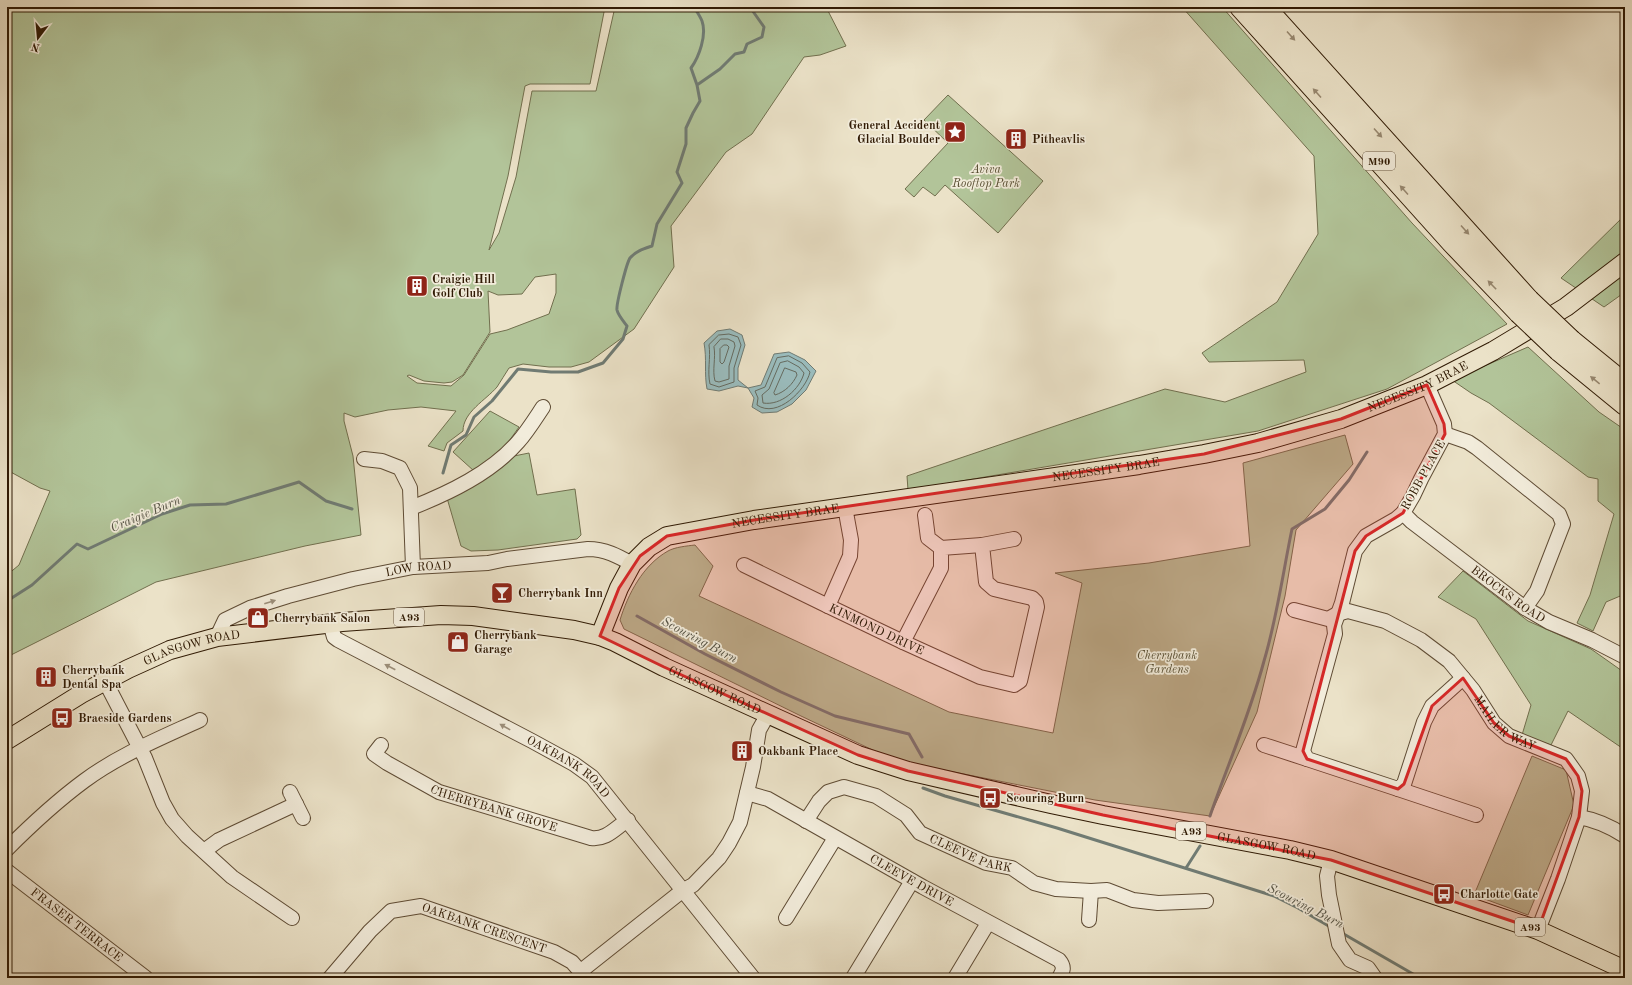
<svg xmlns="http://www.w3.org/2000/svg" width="1632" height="985" font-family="'Old Standard TT',serif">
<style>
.green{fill:#b2c499;stroke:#716f4e;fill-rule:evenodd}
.water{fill:#9abcbd;stroke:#707b73}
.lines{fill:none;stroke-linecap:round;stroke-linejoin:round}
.shore{stroke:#656b60;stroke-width:1}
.stream{stroke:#707b73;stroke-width:3}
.minor-casing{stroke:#5f4c35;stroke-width:16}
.major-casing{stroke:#301a04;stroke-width:20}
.highway-casing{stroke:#301a04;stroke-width:22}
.minor{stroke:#f2ecdb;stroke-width:14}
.major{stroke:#ebe2c8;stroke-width:18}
.highway{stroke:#ebe2c8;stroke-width:20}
.highway-bridge-casing{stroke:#301a04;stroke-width:22;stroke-linecap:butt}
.highway-bridge{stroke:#ebe2c8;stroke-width:20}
.oneway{fill:#978870}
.oneway2{fill:#9b8e7a}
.marked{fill:#d62828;fill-opacity:0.2;stroke:#d62828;stroke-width:3;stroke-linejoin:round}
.labels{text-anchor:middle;stroke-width:3.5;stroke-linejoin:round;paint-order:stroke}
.shield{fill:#f2ecdb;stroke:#6a5944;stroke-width:1}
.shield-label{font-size:11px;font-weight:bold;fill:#301a04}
.poi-label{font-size:12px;font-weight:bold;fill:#301a04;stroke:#f2ecdb;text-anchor:start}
.park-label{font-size:12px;font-style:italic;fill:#574d31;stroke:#f2ecdb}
.street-label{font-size:12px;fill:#301a04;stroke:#f2ecdb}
.water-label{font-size:13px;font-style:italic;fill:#555345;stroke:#f2ecdb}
</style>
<rect width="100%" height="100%" fill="#ebe2c8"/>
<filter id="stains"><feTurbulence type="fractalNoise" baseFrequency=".005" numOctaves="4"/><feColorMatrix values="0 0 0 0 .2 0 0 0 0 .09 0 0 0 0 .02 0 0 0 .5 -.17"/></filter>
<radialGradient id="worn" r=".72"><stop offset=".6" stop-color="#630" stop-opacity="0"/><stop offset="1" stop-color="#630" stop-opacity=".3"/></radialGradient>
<path class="green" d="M 7,7 L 605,7 L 590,84 L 530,84 L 525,86 L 508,176 L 489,250 L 499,233 L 516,177 L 532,91 L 596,91 L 615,7 L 826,7 L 846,46 L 820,55 L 804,57 L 752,134 L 726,152 L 671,226 L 674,267 L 634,329 L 589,362 L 571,367 L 549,367 L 523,364 L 509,368 C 505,374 501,381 497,387 C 486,400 463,412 463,431 L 447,443 L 444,451 L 428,446 L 456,411 L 421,407 L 388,410 L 355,417 L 344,413 L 344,421 L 353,456 L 361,535 L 305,546 L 156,582 L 7,657 L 7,575 L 19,565 L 50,491 L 40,488 L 7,470 ZM 556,274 L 556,293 L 549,314 L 507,330 L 490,334 L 464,375 L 451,386 L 417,383 L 407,376 L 409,375 L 424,381 L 444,383 L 452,382 L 463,375 L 490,332 L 488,291 L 498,295 L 522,294 L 535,277 Z
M 1182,7 L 1222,7 L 1412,223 L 1507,324 L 1387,389 L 1258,431 L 908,490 L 907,476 L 1165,389 L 1225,402 L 1306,372 L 1304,360 L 1209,362 L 1202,353 L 1277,302 L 1318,234 L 1314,156 Z
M 948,95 L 1043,181 L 998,233 L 945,185 L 935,196 L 923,187 L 914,197 L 905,189 L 948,143 L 924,120 Z
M 1625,215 L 1625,292 L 1604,307 L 1561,278 Z
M 1528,347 L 1599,412 L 1625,430 L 1625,594 L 1606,602 L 1593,631 L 1577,623 L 1590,595 L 1614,514 L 1598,501 L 1598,479 L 1588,477 L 1489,403 L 1471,393 L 1452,380 Z
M 490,411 L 519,427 L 502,451 L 474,471 L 453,452 Z
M 1345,435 L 1353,464 L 1296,530 L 1285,596 L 1257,712 L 1210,816 L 1095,800 L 913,764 L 879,753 L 801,716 L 624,629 L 620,620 C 628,594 643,565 668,551 C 675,547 687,546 695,545 L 713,566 L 699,596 L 949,712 L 1053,733 L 1082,583 L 1055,573 L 1149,563 L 1250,546 L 1243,463 Z
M 529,453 L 537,495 L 575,489 L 581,535 L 577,539 L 498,550 L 471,551 L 461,546 L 447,498 L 514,456 Z
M 1463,571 L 1528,621 L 1591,649 L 1625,673 L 1625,775 L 1624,774 L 1622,748 L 1568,711 L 1551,745 L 1522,735 L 1531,705 L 1476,619 L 1438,597 Z
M 1532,756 L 1566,770 L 1574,805 L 1528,915 L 1474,895 Z"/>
<path class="water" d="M 730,329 L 742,335 L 745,345 L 738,368 L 738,380 L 748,388 L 761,385 L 774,354 L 789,352 L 805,360 L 816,371 L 806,390 L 792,404 L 777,412 L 762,413 L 752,407 L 754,398 L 748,388 L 738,386 L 719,391 L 707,389 C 704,373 707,359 704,343 L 717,331 Z"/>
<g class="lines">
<path class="shore" d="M 719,335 L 729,334 L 738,337 L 741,345 L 734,368 L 734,382 L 719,387 L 710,384 C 707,371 711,358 709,345 Z
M 721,339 L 728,339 L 734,342 L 735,346 L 729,366 L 729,379 L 719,382 L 715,381 C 712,370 716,358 714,347 Z
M 724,345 L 727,345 L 729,347 L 724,362 L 722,364 L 720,362 L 720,349 Z
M 789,356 L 802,363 L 810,372 C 806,390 777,419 757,405 L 758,398 L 755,391 L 765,387 L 777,358 Z
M 788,361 L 799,367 L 804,373 C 800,389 781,406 763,403 L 762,395 L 769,389 L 780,363 Z
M 785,368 L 796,372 L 797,375 C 793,384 785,392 775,395 L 774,393 Z"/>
<path class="stream" d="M 697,85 L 720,69 L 735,54 L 744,52 L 747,44 L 762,37 L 764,27 L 752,10 L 740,7
M 443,473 L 451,445 L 466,435 L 474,417 L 492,401 L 518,369 L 551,372 L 578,372 L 603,363 L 623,339 L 627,326 C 624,322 618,315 617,310 C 616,304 627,262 630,258 C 636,251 643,249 652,246 L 657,224 L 682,183 L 677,172 L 686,144 L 686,128 L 693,113 L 700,101 L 697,85 L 691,68 C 699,57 707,35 702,21 C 700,16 697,12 694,7
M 7,601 L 32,585 L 77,544 L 88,549 L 162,514 L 190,505 L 226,504 L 299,482 L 326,501 L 352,509
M 637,616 L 705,654 L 781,692 L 835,716 L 909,734 L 922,757
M 923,788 L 945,796 L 1057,828 L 1274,896 L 1298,908 L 1332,928
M 1210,816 C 1228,764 1250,714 1264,661 C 1277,618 1283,572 1292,529 L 1325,509 L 1349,480 L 1367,452
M 1186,868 L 1200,846
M 1342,933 L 1420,978"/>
<g class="minor-casing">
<g id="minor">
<path d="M 1427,385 L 1444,424 L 1445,434 L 1421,479 L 1413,496 L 1403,513 L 1396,519 L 1366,536 L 1355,551 L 1342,603 L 1334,625 L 1335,634 L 1303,751 L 1307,759 L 1398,789 L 1404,784 L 1424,722 L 1432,706 L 1463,678"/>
<path d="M 1445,434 L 1468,442 L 1477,448 L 1559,514 L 1563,524 L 1537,591 L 1525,608"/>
<path d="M 364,459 L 382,461 L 400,468 L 410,488 L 413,567"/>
<path id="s1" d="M 845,507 L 851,540 L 850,556 L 828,606 L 903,642 L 980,677 L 1014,685 L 1020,681 L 1037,607 L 1036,602 L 1032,598 L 994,589 L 986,582 L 982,545 L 1014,539"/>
<path d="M 411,508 C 449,493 491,473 518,442 C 527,432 535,419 543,407"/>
<path id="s2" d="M 1403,513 L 1412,522 L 1525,608 L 1549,622 L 1592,640 L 1625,657"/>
<path d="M 925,515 L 928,538 L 941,548"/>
<path d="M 744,565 L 828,606"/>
<path id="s3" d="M 1294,610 L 1328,619 L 1337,614 L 1348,611 L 1385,621 L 1421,640 L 1449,661 L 1473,690 L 1494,723 L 1509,736 L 1566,759 L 1578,776 L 1582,791 L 1579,817 L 1558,879 L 1538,930"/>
<path id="s4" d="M 330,623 L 334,637 L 338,640 L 532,741 L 574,764 L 592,777 L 753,978"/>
<path id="s5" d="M 217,637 L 225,620 L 250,608 L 288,596 L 353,579 L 413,567 L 488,563 L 507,559 L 588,549 C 605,549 618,556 632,564"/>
<path d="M 903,642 L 941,568 L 941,548 L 982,545"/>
<path d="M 105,681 L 145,758 L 163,803 L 172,819 L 187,836 L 232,877 L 292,918"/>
<path id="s6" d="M 381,745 L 374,754 L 387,763 L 439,792 L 591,838 C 607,840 615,828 628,820"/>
<path d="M 1264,745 L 1307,759"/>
<path d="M 1398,789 L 1476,815"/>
<path d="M 290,792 L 303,818"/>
<path id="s7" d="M 747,793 L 768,799 L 923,887 L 1059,960 C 1065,967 1063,971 1059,978"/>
<path d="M 1579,817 C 1597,820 1610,826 1625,836"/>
<path id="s8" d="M 806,821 L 819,801 L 828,792 L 844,787 L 876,796 L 906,815 L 920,833 L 986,863 L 1012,868 L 1034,883 L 1056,889 L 1091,891 L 1107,890 L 1133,900 L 1158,903 L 1206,901"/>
<path d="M 7,849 C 31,825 57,801 84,781 C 119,755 161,738 200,720"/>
<path d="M 204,851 L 219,840 L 296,804"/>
<path d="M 1331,860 L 1327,876 L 1329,895 L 1339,944 L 1350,960 L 1368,968 L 1375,978"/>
<path id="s9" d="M 7,871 L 146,978"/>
<path d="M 786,918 L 835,838"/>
<path d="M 1089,920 L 1091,891"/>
<path d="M 581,971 L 682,891 L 693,885 L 719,858 L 729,843 L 740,822 L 753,767 L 759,730 L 768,714"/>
<path id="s10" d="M 330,978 L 370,931 L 391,911 L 421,906 L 554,952 L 572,962 L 586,978"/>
<path d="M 853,978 L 912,881"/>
<path d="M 955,978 L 988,923"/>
</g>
</g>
<g class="major-casing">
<g id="major">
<path id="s11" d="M 600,636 L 619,588 L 632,564 L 649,547 L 667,536 L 754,520 L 1139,465 L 1204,454 L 1258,443 L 1341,419 L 1427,385 L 1493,351 L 1566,307 L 1625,262"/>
<path id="s12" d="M 7,740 L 81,694 L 128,669 L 170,650 L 217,637 L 342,622 L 441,615 L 473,616 L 574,630 L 600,636 L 615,642 L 664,667 L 858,755 L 908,771 L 1051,804 L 1103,815 L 1290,850 L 1331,860 L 1538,930 L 1625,970"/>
</g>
</g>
<g class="highway-casing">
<path id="highway" d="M 1240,7 L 1452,243 L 1519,313
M 1265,7 L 1529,300
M 1571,340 L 1625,384
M 1559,351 L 1625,405"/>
</g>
<use href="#minor" class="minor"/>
<use href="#major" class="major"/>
<use href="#highway" class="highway"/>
<g class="highway-bridge-casing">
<path id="highway-bridge" d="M 1529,300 L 1571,340
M 1519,313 L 1559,351"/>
</g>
<use href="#highway-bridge" class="highway-bridge"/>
</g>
<defs><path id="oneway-solid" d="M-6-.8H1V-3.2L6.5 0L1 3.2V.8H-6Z"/></defs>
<g class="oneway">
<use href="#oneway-solid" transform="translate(1291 36) rotate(48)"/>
<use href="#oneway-solid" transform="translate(1317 93) rotate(-132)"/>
<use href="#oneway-solid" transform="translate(1378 133) rotate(48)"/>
<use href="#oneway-solid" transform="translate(1404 190) rotate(-132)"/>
<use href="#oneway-solid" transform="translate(1465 230) rotate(48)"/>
<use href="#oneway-solid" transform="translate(1492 285) rotate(-134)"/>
<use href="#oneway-solid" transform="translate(1595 380) rotate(-141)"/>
</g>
<g class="oneway2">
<use href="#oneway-solid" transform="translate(270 602) rotate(-18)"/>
<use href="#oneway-solid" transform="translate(390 667) rotate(-153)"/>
<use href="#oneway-solid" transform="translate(505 727) rotate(-151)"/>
</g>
<path class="marked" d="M 1427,385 L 1444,424 L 1445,434 L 1403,513 L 1366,536 L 1355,551 L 1303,751 L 1307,759 L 1398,789 L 1404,784 L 1432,706 L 1463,678 L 1494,723 L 1509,736 L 1566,759 L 1578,776 L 1582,791 L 1579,817 L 1538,930 L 1331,860 L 1103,815 L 908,771 L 858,755 L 664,667 L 600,636 L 619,588 L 640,556 L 667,536 L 754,520 L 1204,454 L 1341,419 Z"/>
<defs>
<g id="sight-square" transform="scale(1.15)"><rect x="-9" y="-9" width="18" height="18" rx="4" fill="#8f2418" stroke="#f2ecdb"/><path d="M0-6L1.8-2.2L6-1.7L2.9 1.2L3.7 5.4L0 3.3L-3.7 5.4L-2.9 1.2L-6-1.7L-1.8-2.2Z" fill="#fff"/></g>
<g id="building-square" transform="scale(1.15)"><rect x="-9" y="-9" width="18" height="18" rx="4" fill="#8f2418" stroke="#f2ecdb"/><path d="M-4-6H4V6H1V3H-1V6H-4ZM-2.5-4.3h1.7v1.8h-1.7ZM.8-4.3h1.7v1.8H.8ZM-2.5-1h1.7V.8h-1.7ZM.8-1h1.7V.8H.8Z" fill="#fff"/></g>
<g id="bar-square" transform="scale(1.15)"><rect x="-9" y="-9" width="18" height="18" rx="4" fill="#8f2418" stroke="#f2ecdb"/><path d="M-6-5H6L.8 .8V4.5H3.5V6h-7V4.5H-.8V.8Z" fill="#fff"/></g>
<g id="shop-square" transform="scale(1.15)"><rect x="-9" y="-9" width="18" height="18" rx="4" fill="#8f2418" stroke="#f2ecdb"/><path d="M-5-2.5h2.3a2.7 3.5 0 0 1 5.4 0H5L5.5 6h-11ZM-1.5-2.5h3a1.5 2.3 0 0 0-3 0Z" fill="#fff"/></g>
<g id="bus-square" transform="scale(1.15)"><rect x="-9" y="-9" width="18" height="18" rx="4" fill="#8f2418" stroke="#f2ecdb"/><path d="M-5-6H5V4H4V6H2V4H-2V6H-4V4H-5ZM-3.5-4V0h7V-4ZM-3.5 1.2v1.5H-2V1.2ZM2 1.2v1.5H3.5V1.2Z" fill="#fff"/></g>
</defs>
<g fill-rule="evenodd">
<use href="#sight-square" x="955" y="132"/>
<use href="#building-square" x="1016" y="139"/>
<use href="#building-square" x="417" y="286"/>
<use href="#bar-square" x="502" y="593"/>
<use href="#shop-square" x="258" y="618"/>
<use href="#shop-square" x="458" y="642"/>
<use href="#building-square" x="46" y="677"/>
<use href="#bus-square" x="62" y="718"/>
<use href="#building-square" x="742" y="751"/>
<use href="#bus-square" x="990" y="798"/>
<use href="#bus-square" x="1444" y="894"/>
</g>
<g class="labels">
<g class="shield">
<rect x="1363" y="152" width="32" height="18" rx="3"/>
<rect x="394" y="608" width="30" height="18" rx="3"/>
<rect x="1176" y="822" width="30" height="18" rx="3"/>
<rect x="1515" y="918" width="30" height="18" rx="3"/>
</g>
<g class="shield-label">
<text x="1379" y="165">M90</text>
<text x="409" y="621">A93</text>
<text x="1191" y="835">A93</text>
<text x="1530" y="931">A93</text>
</g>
<g class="poi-label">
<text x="940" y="129" text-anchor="end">General Accident<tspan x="940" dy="14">Glacial Boulder</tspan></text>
<text x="1032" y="143">Pitheavlis</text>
<text x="432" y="283">Craigie Hill<tspan x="432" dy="14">Golf Club</tspan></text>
<text x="518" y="597">Cherrybank Inn</text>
<text x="274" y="622">Cherrybank Salon</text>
<text x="474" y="639">Cherrybank<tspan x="474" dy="14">Garage</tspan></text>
<text x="62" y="674">Cherrybank<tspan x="62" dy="14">Dental Spa</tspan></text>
<text x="78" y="722">Braeside Gardens</text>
<text x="758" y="755">Oakbank Place</text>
<text x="1006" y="802">Scouring Burn</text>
<text x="1460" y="898">Charlotte Gate</text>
</g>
<g class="park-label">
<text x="986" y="173">Aviva<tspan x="986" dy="14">Rooftop Park</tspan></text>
<text x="1167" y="659">Cherrybank<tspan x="1167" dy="14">Gardens</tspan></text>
</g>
<g class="street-label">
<text dy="4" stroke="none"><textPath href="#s11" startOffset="892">NECESSITY BRAE</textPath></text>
<text dy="4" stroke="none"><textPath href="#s11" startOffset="568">NECESSITY BRAE</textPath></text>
<text transform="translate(1423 475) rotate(-61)" y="4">ROBB PLACE</text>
<text dy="4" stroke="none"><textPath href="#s11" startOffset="244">NECESSITY BRAE</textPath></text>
<text dy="4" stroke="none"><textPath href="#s5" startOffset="220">LOW ROAD</textPath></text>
<text dy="4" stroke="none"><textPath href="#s2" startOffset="133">BROCKS ROAD</textPath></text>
<text dy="4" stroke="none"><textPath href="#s1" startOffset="158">KINMOND DRIVE</textPath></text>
<text dy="4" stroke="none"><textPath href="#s12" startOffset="208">GLASGOW ROAD</textPath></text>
<text dy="4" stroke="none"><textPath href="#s12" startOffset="748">GLASGOW ROAD</textPath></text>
<text dy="4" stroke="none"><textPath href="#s3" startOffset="256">MAILER WAY</textPath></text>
<text dy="4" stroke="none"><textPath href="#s4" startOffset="283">OAKBANK ROAD</textPath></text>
<text dy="4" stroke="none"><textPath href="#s6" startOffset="144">CHERRYBANK GROVE</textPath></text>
<text dy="4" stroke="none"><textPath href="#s12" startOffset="1324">GLASGOW ROAD</textPath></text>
<text dy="4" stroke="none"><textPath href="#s8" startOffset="200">CLEEVE PARK</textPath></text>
<text dy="4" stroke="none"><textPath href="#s7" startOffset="187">CLEEVE DRIVE</textPath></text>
<text dy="4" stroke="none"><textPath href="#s9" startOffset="88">FRASER TERRACE</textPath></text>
<text dy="4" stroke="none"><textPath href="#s10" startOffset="188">OAKBANK CRESCENT</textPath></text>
</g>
<g class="water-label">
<text transform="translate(145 513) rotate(-23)" y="5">Craigie Burn</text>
<text transform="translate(700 639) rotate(28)" y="5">Scouring Burn</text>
<text transform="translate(1306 905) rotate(27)" y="5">Scouring Burn</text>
</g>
</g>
<rect width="1632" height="985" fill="none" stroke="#ebe2c8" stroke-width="24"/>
<rect x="8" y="8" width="1616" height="969" fill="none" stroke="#301a04" stroke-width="2"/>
<rect x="12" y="12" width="1608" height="961" fill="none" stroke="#301a04"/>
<g transform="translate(38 38) rotate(196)" stroke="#f2ecdb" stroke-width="3" paint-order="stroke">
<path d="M0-3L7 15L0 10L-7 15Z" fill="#301a04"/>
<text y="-6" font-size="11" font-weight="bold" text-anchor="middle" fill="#301a04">N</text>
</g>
<rect width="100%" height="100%" filter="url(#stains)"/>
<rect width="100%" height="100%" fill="url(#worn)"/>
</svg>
